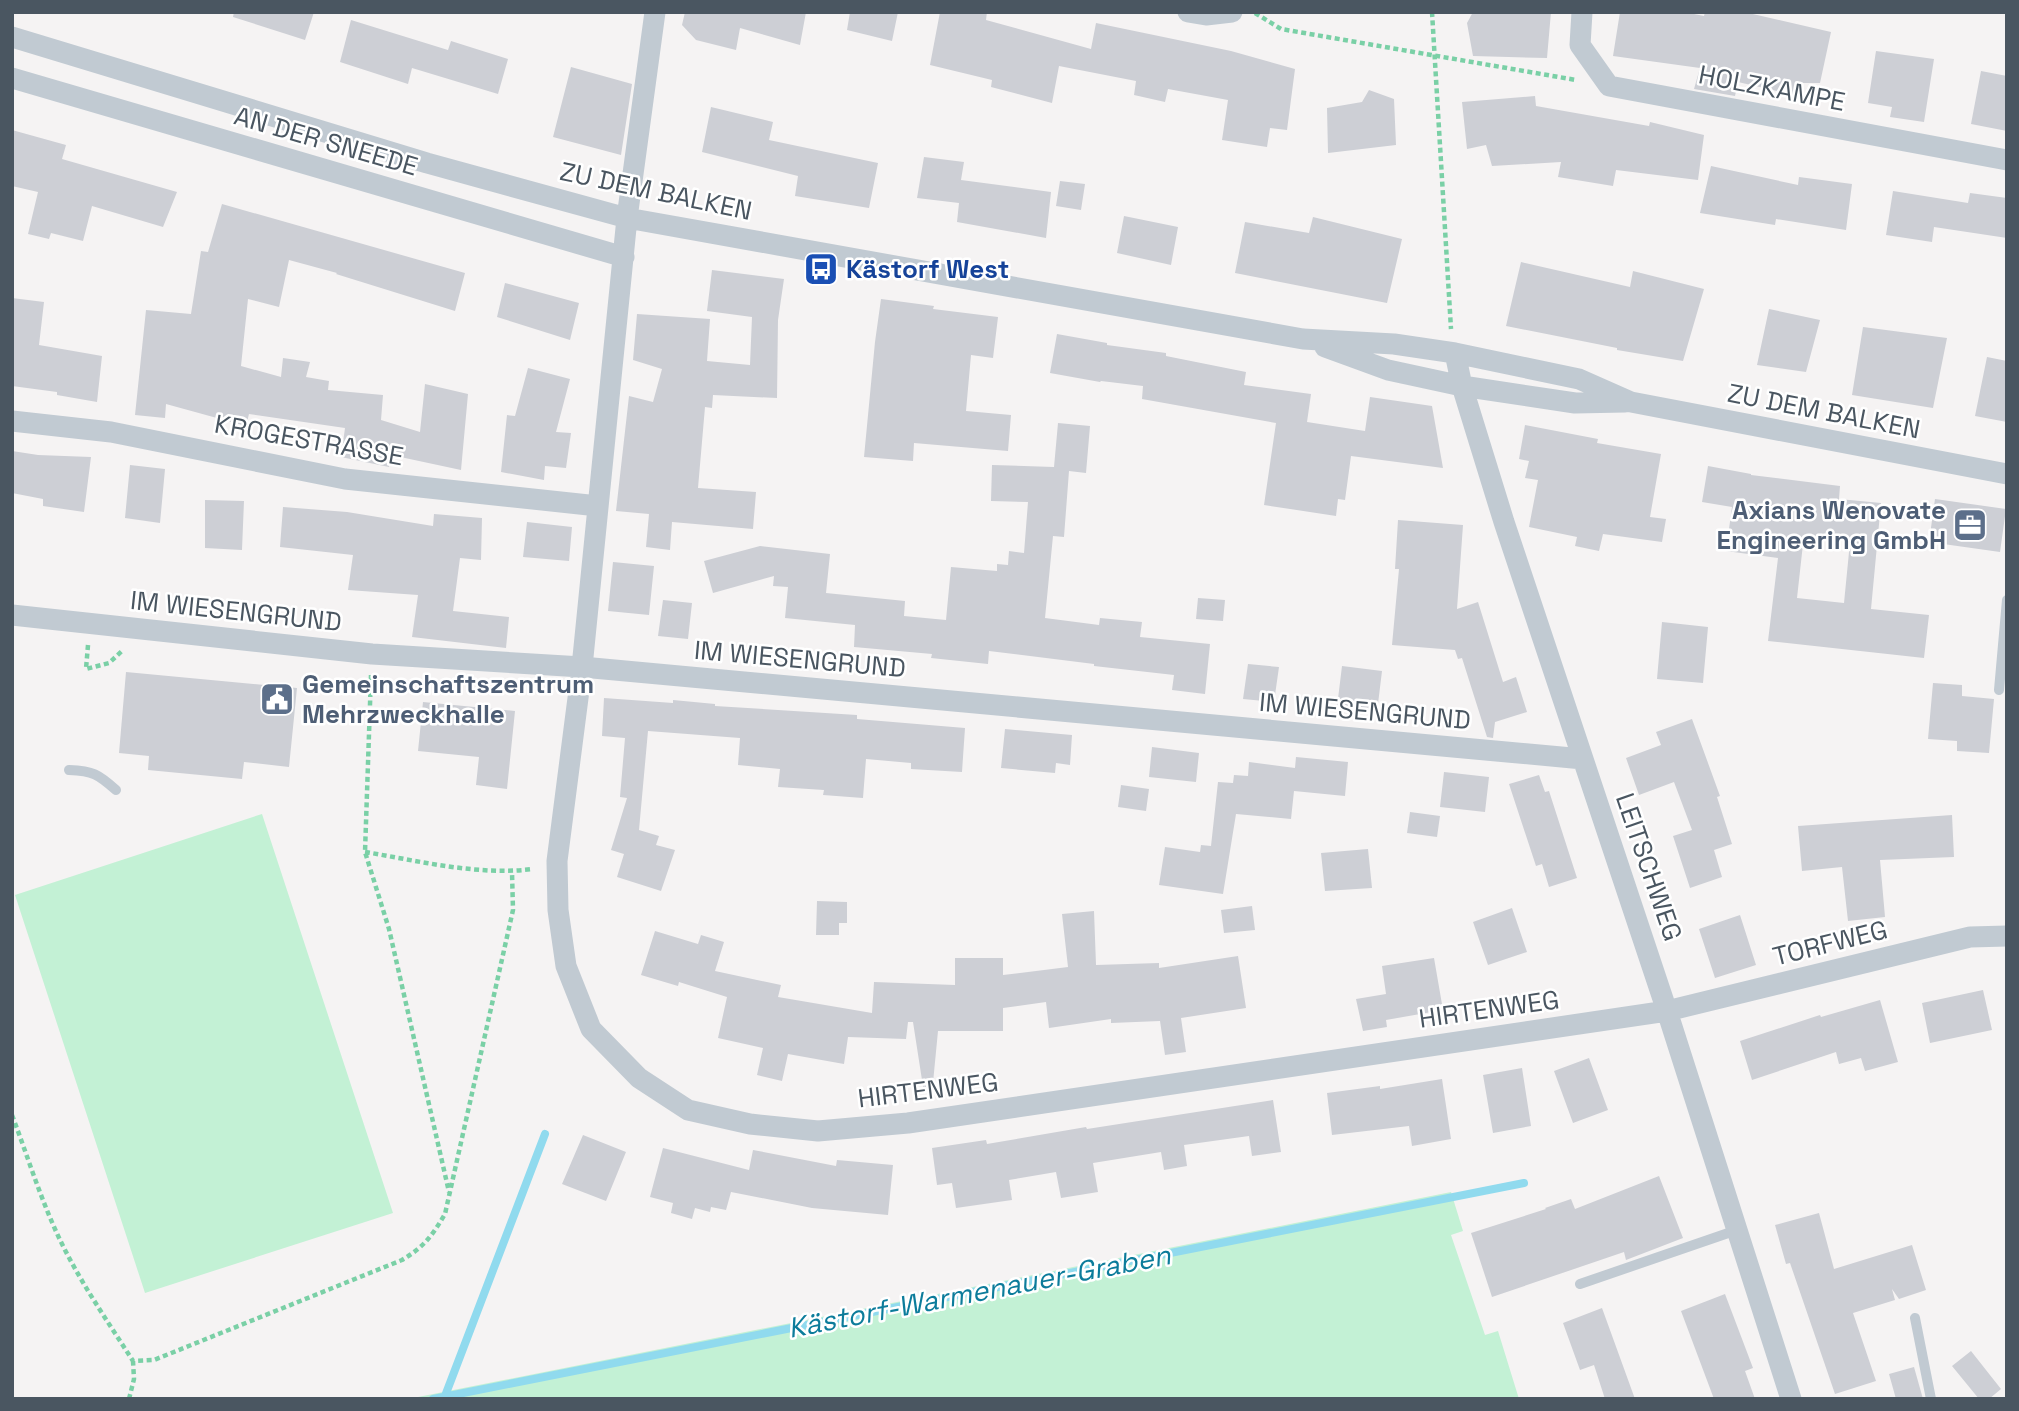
<svg xmlns="http://www.w3.org/2000/svg" width="2019" height="1411" font-family="'Space Grotesk',sans-serif">
<style>
.green{fill:#c3f1d5}
.lines{fill:none;stroke-linecap:round;stroke-linejoin:round}
.stream{stroke:#90daee;stroke-width:8}
.building{fill:#cdcfd5;fill-rule:evenodd}
.path{stroke:#7ad0a6;stroke-width:4.5;stroke-dasharray:5 3.5;stroke-linecap:butt}
.lane{stroke:#c1cad2;stroke-width:10}
.street{stroke:#c1cad2;stroke-width:21}
.labels{text-anchor:middle;stroke-width:5;stroke-linejoin:round;paint-order:stroke}
.street-label{font-size:26px;fill:#4a5661;stroke:#fff}
.transit-label{font-size:26px;font-weight:bold;fill:#164399;stroke:#fff;text-anchor:start}
.service-label{font-size:26px;font-weight:bold;fill:#4e5e75;stroke:#fff;text-anchor:end}
.water-label{font-size:28px;font-style:italic;fill:#0c7c9b;stroke:#fff}
</style>
<rect width="100%" height="100%" fill="#f5f3f3"/>
<path class="green" d="M 262,814 L 393,1213 L 145,1293 L 15,895 Z
M 1451,1192 L 1463,1231 L 1451,1235 L 1485,1335 L 1498,1331 L 1519,1399 L 408,1399 Z"/>
<g class="lines">
<path class="stream" d="M 445,1396 L 545,1134
M 433,1399 L 1524,1183"/>
</g>
<path class="building" d="M 234,12 L 314,12 L 305,40 L 233,17 Z
M 685,12 L 806,12 L 800,45 L 740,28 L 736,50 L 696,40 L 682,25 Z
M 850,12 L 898,12 L 892,41 L 847,30 Z
M 940,12 L 987,12 L 986,20 L 1091,49 L 1096,23 L 1231,51 L 1295,69 L 1287,130 L 1270,128 L 1267,147 L 1222,140 L 1228,100 L 1168,89 L 1165,102 L 1134,95 L 1136,81 L 1059,66 L 1052,103 L 991,87 L 992,80 L 930,65 Z
M 1473,12 L 1551,12 L 1547,58 L 1473,56 L 1467,23 Z
M 1620,12 L 1684,12 L 1704,16 L 1705,12 L 1744,12 L 1831,32 L 1820,83 L 1801,83 L 1799,96 L 1738,82 L 1735,96 L 1694,89 L 1700,68 L 1613,56 Z
M 351,20 L 448,50 L 451,41 L 508,59 L 498,94 L 412,68 L 408,84 L 340,62 Z
M 1876,51 L 1934,59 L 1924,122 L 1890,117 L 1892,107 L 1868,103 Z
M 571,67 L 632,84 L 621,155 L 553,137 Z
M 1981,71 L 2007,76 L 2007,131 L 1971,124 Z
M 1369,90 L 1394,99 L 1396,145 L 1328,153 L 1327,108 L 1362,102 Z
M 1535,96 L 1536,106 L 1649,126 L 1650,122 L 1704,135 L 1698,180 L 1616,170 L 1613,186 L 1558,177 L 1561,162 L 1492,166 L 1486,145 L 1467,149 L 1462,102 Z
M 711,107 L 773,122 L 769,140 L 878,163 L 869,208 L 795,196 L 798,176 L 702,152 Z
M 12,130 L 66,145 L 62,159 L 177,192 L 163,227 L 92,206 L 83,241 L 51,233 L 49,239 L 28,234 L 38,192 L 12,186 Z
M 924,157 L 964,162 L 961,180 L 1051,192 L 1046,238 L 957,222 L 959,203 L 917,198 Z
M 1711,166 L 1798,185 L 1799,177 L 1852,184 L 1846,230 L 1776,219 L 1775,225 L 1700,213 Z
M 1060,181 L 1085,184 L 1081,210 L 1056,206 Z
M 1893,191 L 1968,203 L 1970,193 L 2007,198 L 2007,238 L 1934,227 L 1932,242 L 1886,235 Z
M 222,204 L 465,273 L 455,311 L 336,274 L 337,273 L 289,260 L 279,307 L 248,299 L 241,366 L 281,377 L 283,358 L 310,362 L 306,377 L 329,381 L 328,390 L 383,395 L 381,420 L 420,432 L 425,384 L 468,394 L 461,470 L 391,455 L 389,467 L 341,457 L 345,428 L 249,414 L 246,426 L 166,404 L 165,418 L 135,415 L 146,310 L 191,314 L 201,251 L 208,252 Z
M 1124,216 L 1178,227 L 1171,265 L 1117,253 Z
M 1313,217 L 1402,239 L 1387,303 L 1235,273 L 1245,222 L 1309,233 Z
M 1521,262 L 1630,287 L 1633,271 L 1704,289 L 1683,361 L 1617,350 L 1617,348 L 1506,326 Z
M 712,270 L 784,279 L 778,320 L 777,398 L 713,395 L 712,408 L 705,407 L 698,488 L 756,492 L 753,529 L 672,522 L 670,550 L 646,547 L 649,514 L 616,511 L 629,396 L 653,402 L 662,369 L 633,360 L 637,314 L 710,319 L 707,361 L 750,365 L 752,317 L 707,311 Z
M 505,283 L 579,303 L 570,340 L 497,317 Z
M 12,298 L 44,302 L 39,345 L 102,356 L 97,402 L 57,395 L 57,392 L 12,386 Z
M 881,299 L 934,306 L 933,309 L 998,317 L 993,358 L 971,355 L 966,411 L 1011,415 L 1008,451 L 914,443 L 913,461 L 864,457 L 875,342 Z
M 1769,309 L 1820,320 L 1806,372 L 1757,365 Z
M 1863,327 L 1947,338 L 1933,408 L 1852,395 Z
M 1057,334 L 1107,343 L 1107,345 L 1166,353 L 1166,356 L 1246,372 L 1244,385 L 1311,394 L 1307,422 L 1365,431 L 1370,397 L 1432,406 L 1443,468 L 1351,456 L 1345,500 L 1338,499 L 1336,516 L 1264,505 L 1276,423 L 1142,399 L 1143,386 L 1101,381 L 1100,382 L 1050,373 Z
M 1987,357 L 2007,361 L 2007,422 L 1975,416 Z
M 528,368 L 570,379 L 556,432 L 571,433 L 566,468 L 545,466 L 544,480 L 501,472 L 507,415 L 515,416 Z
M 1058,423 L 1090,426 L 1086,473 L 1069,471 L 1064,537 L 1053,536 L 1045,618 L 1099,625 L 1100,618 L 1142,622 L 1140,637 L 1210,644 L 1205,694 L 1172,690 L 1174,675 L 1094,666 L 1094,664 L 989,651 L 988,664 L 931,658 L 932,654 L 854,647 L 855,625 L 785,618 L 788,587 L 773,586 L 774,576 L 713,593 L 704,561 L 760,546 L 830,554 L 826,593 L 905,601 L 904,616 L 946,620 L 951,567 L 997,571 L 997,564 L 1008,565 L 1009,551 L 1024,553 L 1028,502 L 991,501 L 992,465 L 1054,467 Z
M 1525,425 L 1598,439 L 1597,443 L 1661,454 L 1650,517 L 1666,519 L 1662,542 L 1603,534 L 1599,551 L 1575,546 L 1577,537 L 1529,527 L 1538,480 L 1525,478 L 1529,461 L 1519,459 Z
M 12,451 L 38,455 L 91,457 L 84,512 L 43,506 L 43,499 L 12,493 Z
M 130,465 L 165,469 L 160,523 L 125,518 Z
M 1708,466 L 1751,474 L 1751,475 L 1840,486 L 1839,499 L 1881,503 L 1871,609 L 1929,615 L 1924,658 L 1768,641 L 1778,558 L 1726,551 L 1732,507 L 1702,502 ZM 1804,535 L 1850,542 L 1844,603 L 1797,598 Z
M 1935,499 L 2006,509 L 2000,552 L 1929,542 Z
M 205,500 L 244,501 L 242,550 L 205,548 Z
M 283,507 L 347,512 L 433,526 L 434,514 L 482,518 L 481,560 L 460,558 L 453,611 L 509,617 L 506,648 L 412,637 L 418,595 L 348,590 L 353,555 L 280,547 Z
M 1398,520 L 1463,525 L 1457,609 L 1478,602 L 1503,682 L 1516,677 L 1527,712 L 1495,722 L 1493,738 L 1487,737 L 1462,658 L 1458,659 L 1455,650 L 1392,645 L 1399,569 L 1395,569 Z
M 527,522 L 572,527 L 569,561 L 523,557 Z
M 613,562 L 654,566 L 649,615 L 608,611 Z
M 1198,598 L 1225,600 L 1223,621 L 1196,619 Z
M 663,600 L 692,603 L 688,639 L 658,636 Z
M 1662,622 L 1708,627 L 1703,683 L 1657,679 Z
M 1248,664 L 1279,667 L 1274,702 L 1243,699 Z
M 1342,666 L 1382,671 L 1377,712 L 1337,707 Z
M 126,672 L 297,688 L 289,767 L 244,762 L 242,779 L 148,770 L 149,756 L 119,753 Z
M 1933,683 L 1962,685 L 1962,696 L 1994,699 L 1989,753 L 1957,751 L 1957,741 L 1928,739 Z
M 604,698 L 673,703 L 673,700 L 715,704 L 715,706 L 857,715 L 857,719 L 965,728 L 962,772 L 911,769 L 911,763 L 866,759 L 863,798 L 823,795 L 824,790 L 778,787 L 780,769 L 738,765 L 740,738 L 648,731 L 639,830 L 659,836 L 656,845 L 675,850 L 661,891 L 617,877 L 624,854 L 611,850 L 627,798 L 620,797 L 625,738 L 602,736 Z
M 423,702 L 515,711 L 507,789 L 476,785 L 479,757 L 418,751 Z
M 1692,719 L 1720,796 L 1717,797 L 1732,844 L 1714,850 L 1722,877 L 1690,888 L 1673,836 L 1692,830 L 1674,782 L 1639,795 L 1626,758 L 1661,745 L 1656,732 Z
M 1005,729 L 1072,735 L 1070,765 L 1056,763 L 1055,773 L 1001,768 Z
M 1152,747 L 1199,753 L 1196,782 L 1149,777 Z
M 1296,757 L 1348,762 L 1345,796 L 1294,791 L 1291,819 L 1236,814 L 1223,894 L 1159,885 L 1165,847 L 1200,852 L 1201,845 L 1211,846 L 1218,782 L 1233,783 L 1234,775 L 1248,776 L 1249,762 L 1295,768 Z
M 1444,772 L 1489,777 L 1485,812 L 1440,807 Z
M 1539,775 L 1545,792 L 1549,791 L 1577,878 L 1549,887 L 1542,864 L 1536,866 L 1509,784 Z
M 1121,785 L 1149,789 L 1146,811 L 1118,807 Z
M 1410,812 L 1440,816 L 1437,837 L 1407,833 Z
M 1952,815 L 1954,857 L 1880,860 L 1885,917 L 1848,921 L 1842,867 L 1802,871 L 1798,826 Z
M 1368,849 L 1372,888 L 1325,891 L 1321,853 Z
M 817,901 L 847,902 L 847,923 L 839,923 L 839,935 L 816,935 Z
M 1252,906 L 1255,930 L 1224,933 L 1221,910 Z
M 1512,908 L 1527,952 L 1488,965 L 1473,922 Z
M 1094,911 L 1096,965 L 1159,963 L 1159,968 L 1238,956 L 1246,1008 L 1181,1018 L 1186,1052 L 1165,1055 L 1160,1021 L 1111,1023 L 1111,1019 L 1049,1028 L 1046,1002 L 1003,1008 L 1003,1031 L 938,1031 L 932,1093 L 924,1093 L 913,1022 L 908,1022 L 906,1039 L 848,1037 L 844,1064 L 788,1054 L 782,1081 L 757,1075 L 763,1048 L 718,1038 L 727,997 L 679,982 L 678,986 L 641,975 L 655,931 L 698,944 L 701,935 L 724,942 L 715,971 L 781,985 L 778,997 L 872,1013 L 874,982 L 955,985 L 955,958 L 1003,958 L 1003,975 L 1068,967 L 1062,914 Z
M 1740,915 L 1756,965 L 1715,978 L 1699,929 Z
M 1434,958 L 1443,1010 L 1386,1020 L 1387,1027 L 1363,1031 L 1356,999 L 1386,994 L 1382,966 Z
M 1983,990 L 1992,1030 L 1930,1043 L 1922,1003 Z
M 1880,1000 L 1898,1062 L 1865,1071 L 1861,1058 L 1839,1064 L 1836,1052 L 1752,1080 L 1740,1041 L 1820,1015 L 1821,1017 Z
M 1589,1058 L 1608,1110 L 1573,1123 L 1554,1071 Z
M 1522,1068 L 1531,1126 L 1493,1133 L 1483,1075 Z
M 1442,1079 L 1451,1139 L 1412,1146 L 1409,1126 L 1332,1135 L 1327,1093 L 1380,1086 L 1380,1089 Z
M 1273,1100 L 1281,1152 L 1252,1156 L 1249,1136 L 1184,1145 L 1187,1166 L 1164,1170 L 1161,1152 L 1093,1163 L 1098,1192 L 1061,1198 L 1056,1172 L 1009,1180 L 1012,1200 L 956,1208 L 952,1183 L 937,1185 L 932,1148 L 986,1140 L 987,1144 L 1086,1127 L 1087,1129 Z
M 583,1135 L 626,1152 L 606,1201 L 562,1184 Z
M 663,1148 L 749,1170 L 753,1150 L 836,1166 L 837,1160 L 893,1165 L 888,1215 L 812,1208 L 731,1192 L 726,1210 L 711,1207 L 710,1212 L 695,1208 L 692,1219 L 671,1213 L 673,1203 L 650,1197 Z
M 1659,1176 L 1683,1238 L 1626,1260 L 1624,1252 L 1492,1297 L 1471,1233 L 1546,1209 L 1545,1208 L 1571,1199 L 1575,1209 Z
M 1819,1213 L 1834,1269 L 1912,1245 L 1926,1290 L 1899,1299 L 1892,1289 L 1895,1300 L 1853,1313 L 1876,1381 L 1835,1394 L 1790,1263 L 1786,1264 L 1775,1225 Z
M 1725,1294 L 1753,1368 L 1745,1371 L 1755,1399 L 1714,1399 L 1681,1311 Z
M 1602,1308 L 1635,1399 L 1605,1399 L 1594,1365 L 1580,1370 L 1563,1323 Z
M 1971,1351 L 2001,1389 L 1989,1399 L 1979,1399 L 1952,1366 Z
M 1914,1367 L 1923,1399 L 1896,1399 L 1889,1374 Z"/>
<g class="lines">
<path class="path" d="M 1432,12 L 1451,329
M 1255,13 L 1281,29 L 1576,80
M 88,645 L 86,669 L 109,663 L 122,651
M 371,675 L 365,852 L 389,929 L 449,1192
M 365,852 C 420,861 478,876 533,869
M 12,1115 C 29,1160 43,1207 65,1250 C 85,1289 110,1325 133,1361 L 154,1360 L 402,1260 C 424,1247 432,1236 445,1214 L 513,910 L 512,872
M 129,1399 L 134,1379 L 133,1361"/>
<path class="lane" d="M 1999,690 L 2007,600
M 69,770 C 93,771 98,774 116,790
M 1580,1284 L 1737,1230
M 1915,1318 L 1931,1399"/>
<path class="street" d="M 655,12 L 627,218 L 582,667 L 557,861 L 558,910 L 566,966 L 591,1029 L 639,1078 L 688,1110 L 750,1124 L 818,1131 L 908,1123 L 1667,1011 L 1970,937 L 2007,936
M 1188,12 L 1206,15 L 1232,12
M 1582,12 L 1580,45 L 1609,86 L 2007,160
M 12,37 L 427,163 L 627,218 L 1303,339 L 1394,344 L 1455,353 L 1579,379 L 1631,402 L 2007,474
M 12,78 L 624,257
M 1325,347 L 1388,370 L 1462,386 L 1575,403 L 1625,402
M 1455,353 L 1462,386 L 1504,522 L 1667,1011 L 1791,1399
M 12,421 L 111,432 L 345,479 L 598,506
M 12,615 L 372,654 L 582,667 L 1583,759"/>
</g>
<defs>
<g id="bus-square" transform="scale(1.75)"><rect x="-9" y="-9" width="18" height="18" rx="4" fill="#1a4fb4" stroke="#fff"/><path d="M-5-6H5V4H4V6H2V4H-2V6H-4V4H-5ZM-3.5-4V0h7V-4ZM-3.5 1.2v1.5H-2V1.2ZM2 1.2v1.5H3.5V1.2Z" fill="#fff"/></g>
<g id="office-square" transform="scale(1.75)"><rect x="-9" y="-9" width="18" height="18" rx="4" fill="#5c6f8a" stroke="#fff"/><path d="M-6-3h4V-5.5h4V-3h4V5H-6ZM-1-4.5V-3h2v-1.5ZM-6 0V1H6V0Z" fill="#fff"/></g>
<g id="civic-square" transform="scale(1.75)"><rect x="-9" y="-9" width="18" height="18" rx="4" fill="#5c6f8a" stroke="#fff"/><path d="M-.6-6.5H3V-4.5H.6V-3L4-1V1h2V6H-6V1h2V-1L-.6-3ZM-1.2 2.5V6h2.4V2.5Z" fill="#fff"/></g>
</defs>
<g fill-rule="evenodd">
<use href="#bus-square" x="821" y="269"/>
<use href="#office-square" x="1970" y="525"/>
<use href="#civic-square" x="277" y="699"/>
</g>
<g class="labels">
<g class="street-label">
<text transform="translate(1772 88) rotate(11)" y="9">HOLZKAMPE</text>
<text transform="translate(326 141) rotate(16)" y="9">AN DER SNEEDE</text>
<text transform="translate(656 191) rotate(12)" y="9">ZU DEM BALKEN</text>
<text transform="translate(1824 411) rotate(11)" y="9">ZU DEM BALKEN</text>
<text transform="translate(309 440) rotate(10)" y="9">KROGESTRASSE</text>
<text transform="translate(236 611) rotate(6)" y="9">IM WIESENGRUND</text>
<text transform="translate(800 659) rotate(5)" y="9">IM WIESENGRUND</text>
<text transform="translate(1365 711) rotate(5)" y="9">IM WIESENGRUND</text>
<text transform="translate(1649 867) rotate(71)" y="9">LEITSCHWEG</text>
<text transform="translate(1830 943) rotate(-14)" y="9">TORFWEG</text>
<text transform="translate(1489 1009) rotate(-8)" y="9">HIRTENWEG</text>
<text transform="translate(928 1090) rotate(-7)" y="9">HIRTENWEG</text>
</g>
<g class="transit-label">
<text x="846" y="278">Kästorf West</text>
</g>
<g class="service-label">
<text x="1946" y="519">Axians Wenovate<tspan x="1946" dy="30">Engineering GmbH</tspan></text>
<text x="302" y="693" text-anchor="start">Gemeinschaftszentrum<tspan x="302" dy="30">Mehrzweckhalle</tspan></text>
</g>
<g class="water-label">
<text transform="translate(979 1291) rotate(-11)" y="10">Kästorf-Warmenauer-Graben</text>
</g>
</g>
<rect width="2019" height="1411" fill="none" stroke="#4a5661" stroke-width="28"/>
</svg>
